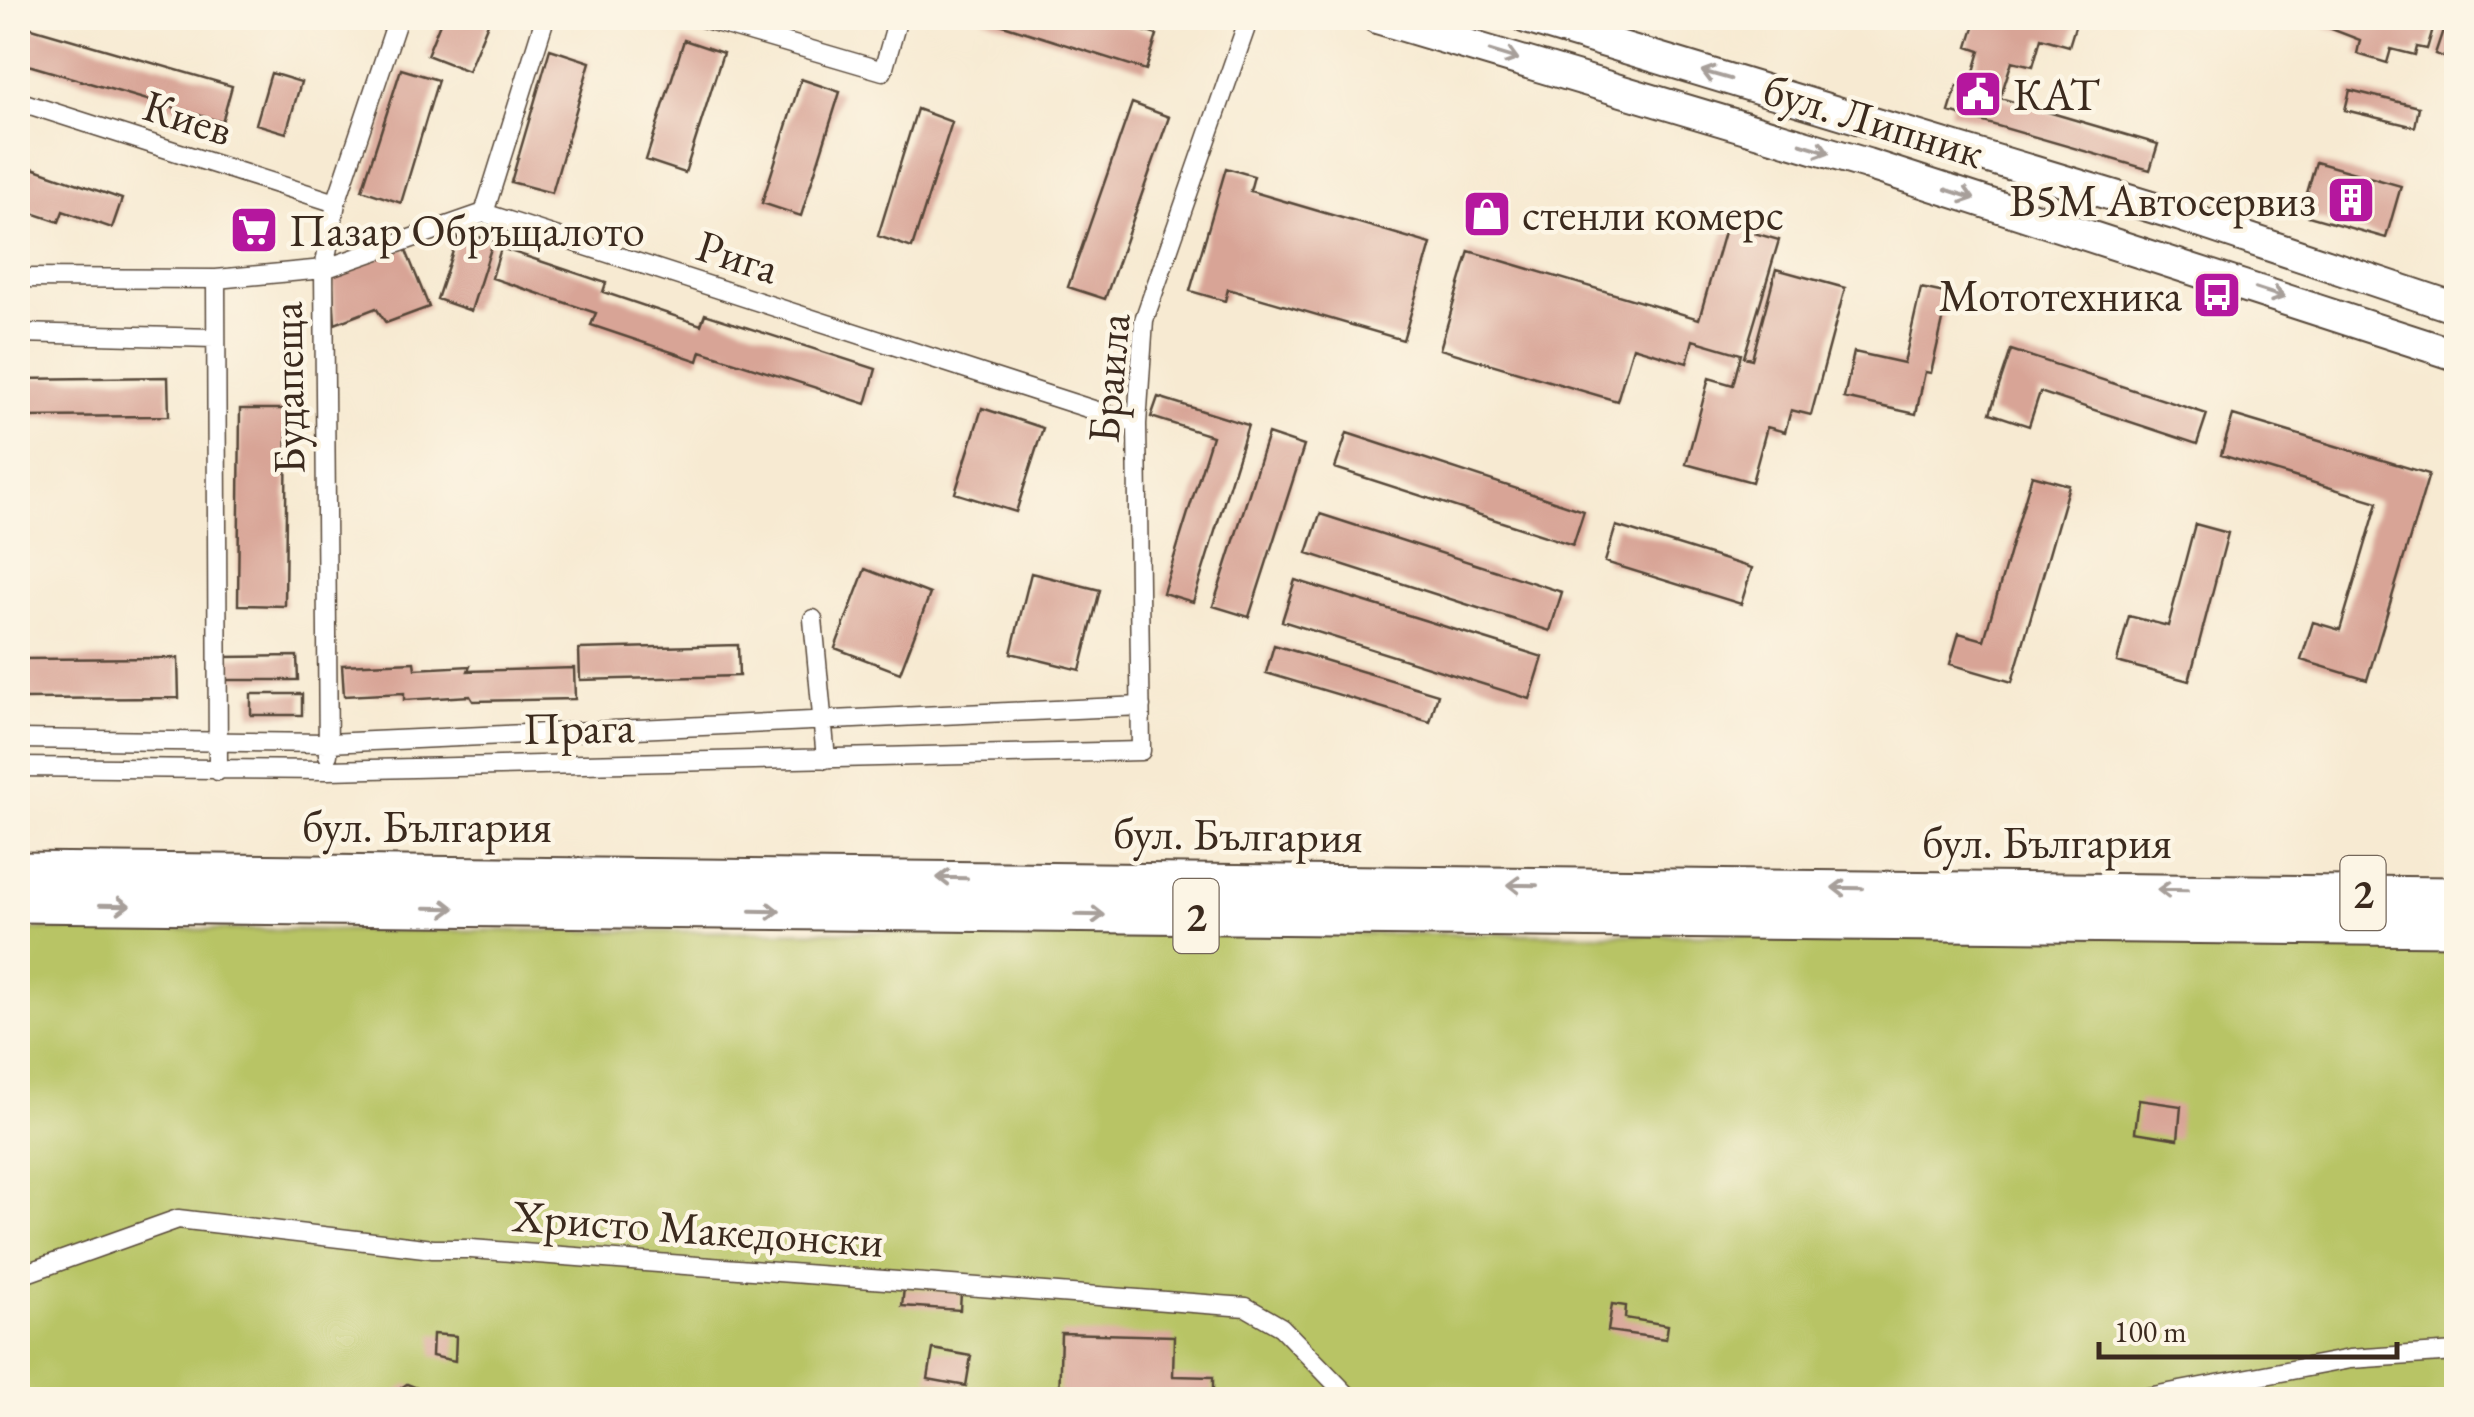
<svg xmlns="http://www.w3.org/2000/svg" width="2474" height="1417" font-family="'EB Garamond',serif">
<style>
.green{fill:#b8c465;stroke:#7a7742;stroke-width:2.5}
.building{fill:#d8a496}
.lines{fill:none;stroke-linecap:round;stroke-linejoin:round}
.street-casing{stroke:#574739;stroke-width:21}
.primary-casing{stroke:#574739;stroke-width:34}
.highway-casing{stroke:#574739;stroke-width:39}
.street{stroke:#fff;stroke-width:18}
.primary{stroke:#fff;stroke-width:30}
.highway{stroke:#fff;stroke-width:35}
.oneway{stroke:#a79f9a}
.labels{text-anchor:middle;stroke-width:9;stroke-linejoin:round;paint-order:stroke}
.shield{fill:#fcf5e5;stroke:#75675a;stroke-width:2.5}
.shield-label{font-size:42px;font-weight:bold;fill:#3b2a1e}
.poi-label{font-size:45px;fill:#3b2a1e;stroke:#fcf5e5;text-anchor:start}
.street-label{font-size:45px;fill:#3b2a1e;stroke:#fcf5e5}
</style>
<rect width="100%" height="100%" fill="#fcf5e5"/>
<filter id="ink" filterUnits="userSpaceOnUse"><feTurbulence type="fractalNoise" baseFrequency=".01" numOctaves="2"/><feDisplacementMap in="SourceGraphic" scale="20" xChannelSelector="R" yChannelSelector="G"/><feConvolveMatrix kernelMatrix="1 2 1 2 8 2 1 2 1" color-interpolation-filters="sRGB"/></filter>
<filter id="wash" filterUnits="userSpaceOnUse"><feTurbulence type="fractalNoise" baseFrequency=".0048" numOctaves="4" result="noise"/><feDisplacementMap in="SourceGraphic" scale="40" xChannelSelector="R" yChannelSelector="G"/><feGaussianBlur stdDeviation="2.25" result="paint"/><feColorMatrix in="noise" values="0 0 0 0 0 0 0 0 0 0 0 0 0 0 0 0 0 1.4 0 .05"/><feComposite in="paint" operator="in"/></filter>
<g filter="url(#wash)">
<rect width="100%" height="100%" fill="#f7ead2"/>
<path class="green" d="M 18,929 L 2456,937 L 2456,1399 L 18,1400 Z"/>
<g id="blocks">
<path class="building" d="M 442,18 L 490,18 L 468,71 L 427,55 Z
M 981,18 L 1102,18 L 1157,35 L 1146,70 Z
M 1977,18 L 1991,23 L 1992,18 L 2077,20 L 2069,46 L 2041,38 L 2033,66 L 2012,61 L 2000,98 L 2158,144 L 2150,170 L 1949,112 L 1957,86 L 1969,89 L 1980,51 L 1968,47 Z
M 2323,18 L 2436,18 L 2427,49 L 2417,47 L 2415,55 L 2391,49 L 2387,63 L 2357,54 L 2360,40 L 2321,25 Z
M 2447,18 L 2456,18 L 2456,62 L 2435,54 Z
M 18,24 L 232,86 L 222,122 L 18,62 Z
M 684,40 L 723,53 L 685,173 L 646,160 Z
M 550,49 L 590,62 L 552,193 L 511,182 Z
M 401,69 L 438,80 L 401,203 L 362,190 Z
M 271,73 L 301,82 L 286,133 L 256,124 Z
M 801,79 L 840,92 L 801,216 L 762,203 Z
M 2350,90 L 2419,107 L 2415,127 L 2345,110 Z
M 1132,103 L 1169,117 L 1105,299 L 1068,287 Z
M 917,109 L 952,122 L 912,248 L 878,236 Z
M 2316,162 L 2401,186 L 2386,238 L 2301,214 Z
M 18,163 L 122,199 L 112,228 L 63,211 L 59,222 L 23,210 L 27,199 L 18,196 Z
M 1226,168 L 1254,176 L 1250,191 L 1431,244 L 1403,340 L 1228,289 L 1225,301 L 1190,291 Z
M 1726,225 L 1779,240 L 1744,357 L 1752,359 L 1776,269 L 1845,288 L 1811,415 L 1791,410 L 1785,432 L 1767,427 L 1752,482 L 1686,464 L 1709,378 L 1733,385 L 1741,354 L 1693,340 L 1687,363 L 1633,347 L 1617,401 L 1440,349 L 1469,251 L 1699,319 Z
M 460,230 L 493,242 L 471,311 L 437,299 Z
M 405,248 L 429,307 L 386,323 L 376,308 L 335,324 L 332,273 Z
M 501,248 L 606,283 L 603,292 L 701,325 L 705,314 L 876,369 L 866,404 L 701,351 L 698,361 L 591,325 L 596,313 L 492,278 Z
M 1921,288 L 1949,294 L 1931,373 L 1925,372 L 1916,414 L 1844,398 L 1854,352 L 1904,363 Z
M 2011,350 L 2207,414 L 2197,444 L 2040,392 L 2029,426 L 1990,413 Z
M 168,377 L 169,416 L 18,417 L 18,379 Z
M 1158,397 L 1248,425 L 1193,602 L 1163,593 L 1212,436 L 1151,417 Z
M 982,408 L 1043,428 L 1016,512 L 955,493 Z
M 240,409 L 287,409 L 285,606 L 238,605 Z
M 2233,415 L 2429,474 L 2367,680 L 2301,660 L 2313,622 L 2340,630 L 2378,502 L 2221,455 Z
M 1347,433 L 1584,511 L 1573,545 L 1335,468 Z
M 1268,434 L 1304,446 L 1249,617 L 1213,606 Z
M 2032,475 L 2069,485 L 2012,682 L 1950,664 L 1959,633 L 1984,640 Z
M 1320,514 L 1562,592 L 1550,631 L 1307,553 Z
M 2195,524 L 2228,533 L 2189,681 L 2117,662 L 2129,616 L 2168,626 Z
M 1616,526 L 1752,568 L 1741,604 L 1605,562 Z
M 865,569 L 930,594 L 900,673 L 835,648 Z
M 1031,573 L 1100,590 L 1080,670 L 1011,653 Z
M 1295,580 L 1543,657 L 1530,699 L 1282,621 Z
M 738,645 L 739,676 L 580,680 L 579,649 Z
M 1274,645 L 1438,694 L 1430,722 L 1266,673 Z
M 297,656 L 298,680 L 224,680 L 223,657 Z
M 178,658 L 179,698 L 18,699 L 18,659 Z
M 414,662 L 415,669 L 470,666 L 468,671 L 574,668 L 575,699 L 473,701 L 470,696 L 404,700 L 404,693 L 344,696 L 342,665 Z
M 251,694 L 302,694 L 302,715 L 251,715 Z
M 2139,1100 L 2181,1106 L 2178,1139 L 2135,1132 Z
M 904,1288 L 961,1293 L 960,1310 L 902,1306 Z
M 1612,1304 L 1626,1306 L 1625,1318 L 1668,1325 L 1666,1339 L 1608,1331 Z
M 1061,1333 L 1174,1336 L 1173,1376 L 1213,1377 L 1213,1400 L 1059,1400 Z
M 433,1334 L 456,1336 L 455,1361 L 432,1356 Z
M 933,1349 L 971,1356 L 966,1386 L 928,1379 Z
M 407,1384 L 417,1388 L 419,1400 L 397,1400 L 398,1390 Z"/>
</g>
</g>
<g filter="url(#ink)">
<use href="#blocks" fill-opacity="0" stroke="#574739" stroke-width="2.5"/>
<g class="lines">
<g class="street-casing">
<path id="street" d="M 702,18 L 883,71 L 898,18
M 18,101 L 336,203
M 484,213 L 545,18
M 18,278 L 216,279 L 324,269 L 484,213 L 1137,424
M 216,279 L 218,771
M 18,333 L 214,338
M 813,619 L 826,759
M 18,739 L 328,743 L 1141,706
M 328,755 L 324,269 L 336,203 L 398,18
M 18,767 L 328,770 L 1141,751 L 1137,424 L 1144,320 L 1246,27
M 18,1276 L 178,1219 L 433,1249 L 471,1249 L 1246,1307 L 1281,1327 L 1349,1397 L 1366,1400
M 2132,1400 L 2350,1359 L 2456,1352"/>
</g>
<g class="primary-casing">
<path id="primary" d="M 1377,18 L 1867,164 L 2456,355
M 1526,18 L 2181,216 L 2456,308"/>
</g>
<g class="highway-casing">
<path id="highway" d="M 18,870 L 2456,895
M 18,904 L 2456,928"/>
</g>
<use href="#street" class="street"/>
<use href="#primary" class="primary"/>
<use href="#highway" class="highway"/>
</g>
<defs><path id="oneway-shaft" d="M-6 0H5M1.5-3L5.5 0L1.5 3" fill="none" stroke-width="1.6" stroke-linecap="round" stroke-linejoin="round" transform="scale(2.5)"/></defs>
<g class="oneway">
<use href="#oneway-shaft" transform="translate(1504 55) rotate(17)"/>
<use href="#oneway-shaft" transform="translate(1716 75) rotate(-164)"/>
<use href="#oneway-shaft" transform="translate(1815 148) rotate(17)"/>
<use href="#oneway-shaft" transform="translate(1960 194) rotate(18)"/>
<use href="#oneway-shaft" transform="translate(2270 293) rotate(18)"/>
<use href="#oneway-shaft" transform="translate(952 878) rotate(-179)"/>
<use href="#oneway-shaft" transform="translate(1522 885) rotate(-179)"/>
<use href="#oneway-shaft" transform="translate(1847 888) rotate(-179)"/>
<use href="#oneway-shaft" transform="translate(2172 890) rotate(-179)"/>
<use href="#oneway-shaft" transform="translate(115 905) rotate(1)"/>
<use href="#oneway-shaft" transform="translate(440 908) rotate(1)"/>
<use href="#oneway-shaft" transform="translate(765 911) rotate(1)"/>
<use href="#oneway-shaft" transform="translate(1090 915) rotate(1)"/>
</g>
</g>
<defs>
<g id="civic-square" transform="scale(2.5)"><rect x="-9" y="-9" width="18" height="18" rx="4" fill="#b5179e" stroke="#fcf5e5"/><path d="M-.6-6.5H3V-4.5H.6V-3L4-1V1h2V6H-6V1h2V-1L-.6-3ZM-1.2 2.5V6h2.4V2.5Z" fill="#fff"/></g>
<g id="building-square" transform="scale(2.5)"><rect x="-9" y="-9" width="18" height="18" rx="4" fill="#b5179e" stroke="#fcf5e5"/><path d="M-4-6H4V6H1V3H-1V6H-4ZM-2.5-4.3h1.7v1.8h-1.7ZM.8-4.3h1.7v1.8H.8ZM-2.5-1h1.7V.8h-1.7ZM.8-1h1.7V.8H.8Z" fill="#fff"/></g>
<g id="shop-square" transform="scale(2.5)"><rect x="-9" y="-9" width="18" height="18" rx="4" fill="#b5179e" stroke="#fcf5e5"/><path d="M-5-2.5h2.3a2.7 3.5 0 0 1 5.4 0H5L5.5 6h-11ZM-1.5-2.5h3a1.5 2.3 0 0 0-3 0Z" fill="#fff"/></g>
<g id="supermarket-square" transform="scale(2.5)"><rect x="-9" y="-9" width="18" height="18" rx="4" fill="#b5179e" stroke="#fcf5e5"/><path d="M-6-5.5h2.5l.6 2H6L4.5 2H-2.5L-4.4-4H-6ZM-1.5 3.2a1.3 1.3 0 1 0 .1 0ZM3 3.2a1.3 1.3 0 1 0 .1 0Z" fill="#fff"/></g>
<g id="bus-square" transform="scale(2.5)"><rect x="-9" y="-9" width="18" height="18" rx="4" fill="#b5179e" stroke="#fcf5e5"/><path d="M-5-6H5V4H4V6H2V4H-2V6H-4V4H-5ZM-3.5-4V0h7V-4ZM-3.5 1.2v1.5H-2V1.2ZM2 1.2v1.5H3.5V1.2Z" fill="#fff"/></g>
</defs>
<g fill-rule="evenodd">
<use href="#civic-square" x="1978" y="94"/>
<use href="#building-square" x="2351" y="200"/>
<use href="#shop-square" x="1487" y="214"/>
<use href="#supermarket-square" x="254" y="230"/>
<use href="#bus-square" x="2217" y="295"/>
</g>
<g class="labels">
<g class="shield">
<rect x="2340.5" y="856" width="45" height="74" rx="8"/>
<rect x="1173.5" y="879" width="45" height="74" rx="8"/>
</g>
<g class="shield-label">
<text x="2363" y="908">2</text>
<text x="1196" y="931">2</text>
</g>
<g class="poi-label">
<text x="2013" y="110">КАТ</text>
<text x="2316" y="216" text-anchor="end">В5М Автосервиз</text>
<text x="1522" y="230">стенли комерс</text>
<text x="289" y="246">Пазар Обръщалото</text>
<text x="2182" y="311" text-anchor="end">Мототехника</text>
</g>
<g class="street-label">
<text transform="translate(188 117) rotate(18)" y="16">Киев</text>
<text transform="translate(1874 120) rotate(17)" y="16">бул. Липник</text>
<text transform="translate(738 256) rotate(18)" y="16">Рига</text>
<text transform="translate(1108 378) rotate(-85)" y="16">Браила</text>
<text transform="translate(287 388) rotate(-91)" y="16">Будапеща</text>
<text transform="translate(579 727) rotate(-1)" y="16">Прага</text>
<text x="427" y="842">бул. България</text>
<text transform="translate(1238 834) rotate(1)" y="16">бул. България</text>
<text x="2047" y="858">бул. България</text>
<text transform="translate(698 1228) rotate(4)" y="16">Христо Македонски</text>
</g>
</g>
<rect width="2474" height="1417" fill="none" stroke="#fcf5e5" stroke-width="60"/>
<path d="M2099 1342v15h298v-15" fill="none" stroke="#3b2a1e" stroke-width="5"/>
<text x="2114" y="1342" font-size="30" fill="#3b2a1e" stroke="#fcf5e5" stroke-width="8" paint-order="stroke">100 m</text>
</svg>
